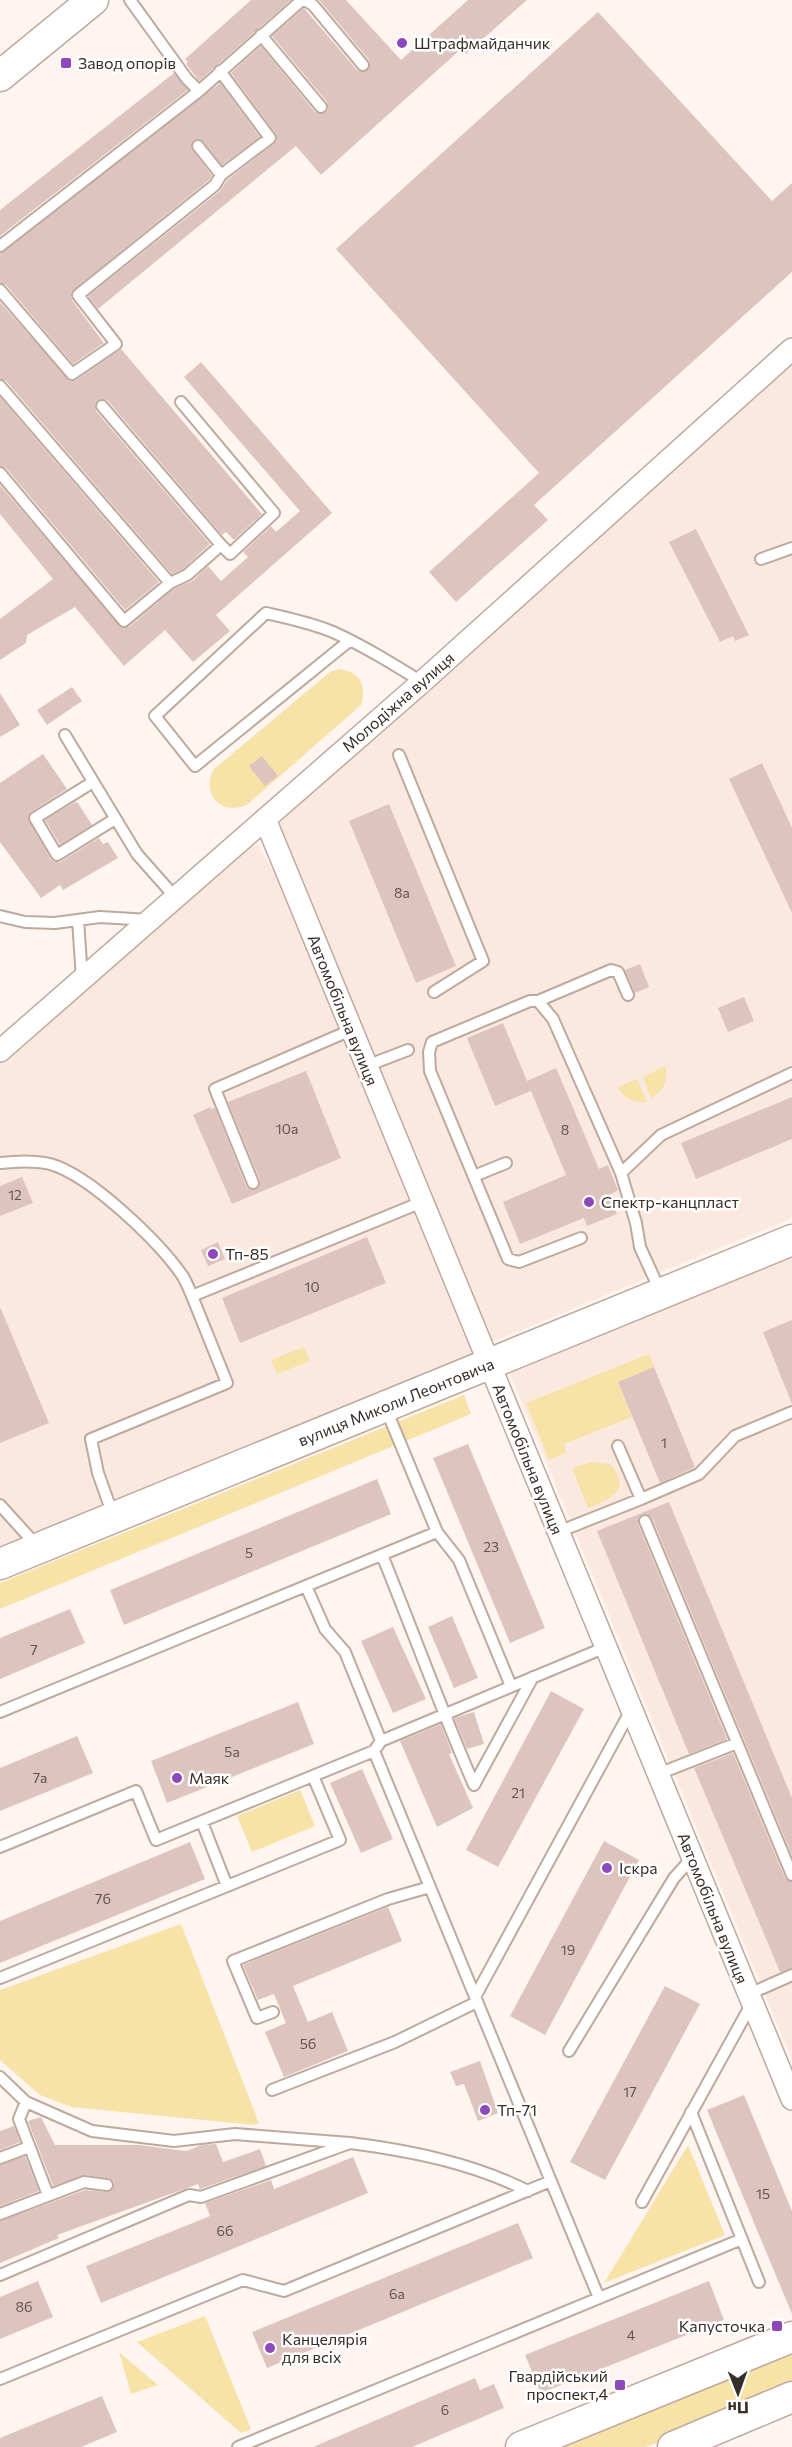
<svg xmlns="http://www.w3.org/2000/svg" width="792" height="2447" font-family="Commissioner,sans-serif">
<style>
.built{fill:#fbe9df}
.green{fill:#f7e3a8}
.building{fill:#dec4bf}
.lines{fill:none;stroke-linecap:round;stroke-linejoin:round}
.lane-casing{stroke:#bea99d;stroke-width:14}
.street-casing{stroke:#bea99d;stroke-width:24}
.secondary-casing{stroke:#bea99d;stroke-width:33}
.lane{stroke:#fff;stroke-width:10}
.street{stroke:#fff;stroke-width:21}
.secondary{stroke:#fff;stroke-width:30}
.poi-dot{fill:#8d48bb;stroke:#fff;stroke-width:2}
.labels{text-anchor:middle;stroke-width:5;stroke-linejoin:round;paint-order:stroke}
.number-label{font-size:14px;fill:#61544f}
.poi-label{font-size:16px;fill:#372e2a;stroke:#fff;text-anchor:start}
.street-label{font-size:16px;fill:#372e2a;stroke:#fff}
</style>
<rect width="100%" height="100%" fill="#fef5f0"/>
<path class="built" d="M 792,365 L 792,1218 L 492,1342 L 277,827 L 302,801 Z
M 258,845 L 276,876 L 473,1356 L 0,1550 L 0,1061 L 230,853 Z
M 792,1251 L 792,2060 L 508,1369 Z"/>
<path class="green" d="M 340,669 C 361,672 367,686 361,705 L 248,804 C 223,818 199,793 214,769 L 330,672 Z
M 665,1066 C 669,1080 664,1091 651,1098 L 643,1077 Z
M 637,1079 L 647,1102 C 633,1103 624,1099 618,1087 Z
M 304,1347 L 310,1361 L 277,1374 L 271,1360 Z
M 649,1354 L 654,1367 L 618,1382 L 632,1417 L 564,1444 L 566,1453 L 549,1460 L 526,1403 Z
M 464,1395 L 471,1414 L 0,1609 L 0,1583 Z
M 592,1462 L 610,1464 C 633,1490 610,1499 588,1508 L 572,1468 Z
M 300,1790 L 315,1826 L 252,1852 L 237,1816 Z
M 181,1924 L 259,2123 L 254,2125 L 71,2107 L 40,2095 L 0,2060 L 0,1990 Z
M 688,2145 L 725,2235 L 604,2283 Z
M 205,2316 L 251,2429 L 241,2433 L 137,2342 Z
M 792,2349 L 792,2389 L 646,2447 L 544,2447 Z
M 119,2352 L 158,2385 L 131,2394 Z"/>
<path class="building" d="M 251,0 L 291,0 L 199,81 L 186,64 L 188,62 L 185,59 Z
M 319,0 L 346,0 L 401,60 L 468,0 L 527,0 L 466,54 L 461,49 L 321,175 L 296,146 L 98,309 L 88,296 L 220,191 L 227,180 L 277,141 L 276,134 L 231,73 L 261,46 L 315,112 L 322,114 L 328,110 L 327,102 L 272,36 L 304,8 L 357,70 L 364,72 L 368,70 L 370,64 L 369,60 Z
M 598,12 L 772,201 L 792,183 L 792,272 L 534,505 L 548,520 L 456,602 L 429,572 L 539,473 L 336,249 Z
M 174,73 L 188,90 L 0,236 L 0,210 Z
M 220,83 L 260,137 L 222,165 L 203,141 L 197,139 L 193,141 L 191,148 L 212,176 L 209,180 L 71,292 L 72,300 L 104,343 L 73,364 L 6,285 L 0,283 L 0,253 Z
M 0,302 L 70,381 L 76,380 L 121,349 L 262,514 L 234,540 L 226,532 L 222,535 L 108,401 L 104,399 L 98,400 L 95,404 L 96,411 L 210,544 L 183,569 L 172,574 L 6,381 L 0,379 Z
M 201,362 L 332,513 L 216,615 L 230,631 L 193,662 L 165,630 L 124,666 L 75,607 L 27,635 L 26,643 L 0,660 L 0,619 L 53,579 L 0,514 L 0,485 L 122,628 L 129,627 L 174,589 L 192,581 L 208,566 L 221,581 L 248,557 L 243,552 L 271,526 L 276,532 L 300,511 L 184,377 Z
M 0,397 L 159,582 L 125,610 L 6,468 L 0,466 Z
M 696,529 L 749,635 L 735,641 L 733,636 L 720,642 L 669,542 Z
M 72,687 L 82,701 L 47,725 L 37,710 Z
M 0,693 L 20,725 L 0,737 Z
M 43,754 L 67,789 L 31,812 L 28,818 L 51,859 L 54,862 L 60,862 L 99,838 L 103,844 L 108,842 L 118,858 L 63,890 L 60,885 L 41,898 L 0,842 L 0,783 Z
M 262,756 L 278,776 L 265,786 L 249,766 Z
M 762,763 L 792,828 L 792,913 L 729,779 Z
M 75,802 L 78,803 L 92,825 L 60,845 L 45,820 Z
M 389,804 L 456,966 L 416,983 L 349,821 Z
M 640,964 L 649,987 L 635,993 L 625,970 Z
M 744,997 L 754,1021 L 728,1032 L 718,1008 Z
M 503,1023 L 527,1081 L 556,1068 L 599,1169 L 608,1165 L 618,1190 L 609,1195 L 617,1214 L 587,1226 L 584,1218 L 520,1244 L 503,1202 L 566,1175 L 531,1091 L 495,1106 L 467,1038 Z
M 306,1071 L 341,1158 L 232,1204 L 193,1115 L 210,1107 L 211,1109 L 215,1108 L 246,1186 L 249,1189 L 255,1190 L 259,1187 L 260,1180 L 228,1102 Z
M 792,1097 L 792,1139 L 696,1179 L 681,1143 Z
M 22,1177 L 33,1203 L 0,1216 L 0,1186 Z
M 367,1237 L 386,1283 L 240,1343 L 222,1298 Z
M 218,1242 L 225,1259 L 208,1266 L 201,1250 Z
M 0,1307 L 49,1423 L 0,1443 Z
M 792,1320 L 792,1404 L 763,1332 Z
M 654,1367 L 695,1467 L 660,1483 L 618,1382 Z
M 468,1444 L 545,1628 L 510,1643 L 433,1458 Z
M 377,1479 L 391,1514 L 124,1625 L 110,1590 Z
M 669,1502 L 792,1798 L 792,1855 L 652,1518 L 647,1514 L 642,1514 L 638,1519 L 638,1524 L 727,1739 L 689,1754 L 597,1531 Z
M 70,1609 L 85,1643 L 0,1679 L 0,1638 Z
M 452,1616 L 478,1678 L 454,1688 L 428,1627 Z
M 393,1627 L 426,1699 L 393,1713 L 361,1641 Z
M 551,1691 L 584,1709 L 498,1867 L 466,1850 Z
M 298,1702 L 314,1744 L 167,1803 L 151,1761 Z
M 474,1712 L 484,1744 L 467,1749 L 454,1718 Z
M 441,1724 L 452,1753 L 449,1754 L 473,1808 L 437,1827 L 400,1741 Z
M 77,1736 L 93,1773 L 0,1811 L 0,1768 Z
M 733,1753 L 785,1878 L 792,1882 L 792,1968 L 780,1972 L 694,1768 Z
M 362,1769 L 393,1839 L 361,1853 L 330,1783 Z
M 604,1841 L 639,1860 L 545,2035 L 510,2016 Z
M 190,1842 L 205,1879 L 0,1963 L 0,1921 Z
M 388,1907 L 402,1941 L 293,1986 L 308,2022 L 332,2012 L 348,2051 L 284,2077 L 265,2032 L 286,2023 L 274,1994 L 258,2000 L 243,1965 Z
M 665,1986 L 700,2004 L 605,2180 L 570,2162 Z
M 480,2061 L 498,2113 L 478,2121 L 464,2084 L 456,2086 L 450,2072 Z
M 744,2095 L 792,2211 L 792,2314 L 707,2110 Z
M 41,2117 L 55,2145 L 139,2145 L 186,2151 L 202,2145 L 216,2144 L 223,2162 L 260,2149 L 266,2166 L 200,2189 L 198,2184 L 57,2235 L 59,2238 L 0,2263 L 0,2221 L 85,2190 L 107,2192 L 114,2187 L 114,2182 L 109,2178 L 85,2175 L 53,2186 L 28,2121 Z
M 14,2126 L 20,2142 L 0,2150 L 0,2131 Z
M 25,2156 L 39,2191 L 0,2206 L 0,2165 Z
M 353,2157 L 368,2193 L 101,2303 L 86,2266 L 210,2216 L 205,2203 L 271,2180 L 274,2189 Z
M 518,2223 L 533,2258 L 267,2368 L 252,2332 Z
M 38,2281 L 53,2317 L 0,2339 L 0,2297 Z
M 709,2281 L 724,2320 L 541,2393 L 525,2355 Z
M 475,2378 L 480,2390 L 494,2384 L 504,2408 L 412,2447 L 313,2447 Z
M 102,2396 L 117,2432 L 81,2447 L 0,2447 L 0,2438 Z"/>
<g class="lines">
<g class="lane-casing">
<path id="lane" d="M 304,0 L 313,5 L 363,65
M 261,35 L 321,107
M 199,91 L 302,0
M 198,146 L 221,175 L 270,138 L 220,71
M 0,246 L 199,91 L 187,79 L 130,0
M 0,290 L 72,374 L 116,344 L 78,295 L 215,185 L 221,175
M 0,386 L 170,583 L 124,621 L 0,473
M 181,402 L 274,513 L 230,554 L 221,545
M 102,406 L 221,545 L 187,575 L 170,583
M 761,559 L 792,548
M 349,641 L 195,766 L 155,716 L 266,613 C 288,618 312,623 333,632 C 364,646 393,664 422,682
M 65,735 L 137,854 L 175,897
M 399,755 L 483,961 L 434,992
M 93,782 L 35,818 L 57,855 L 115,819
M 0,916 L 25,922 L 55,923 L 100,917 L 149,920
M 78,920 L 82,979
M 538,1001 L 611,970 L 618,972 L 628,995
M 366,1066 L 408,1050
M 0,1163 C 17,1161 33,1160 50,1164 C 90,1175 158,1241 182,1275 C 186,1281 189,1289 192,1296
M 474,1176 L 506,1163
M 253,1183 L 215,1089 L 351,1030
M 581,1238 L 519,1262 L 508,1259 L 430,1071 L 429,1052 L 432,1042 L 530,1001 L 538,1001 L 553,1019 L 621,1173
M 661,1293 L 640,1247 L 636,1223 L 621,1173 L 661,1135 L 792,1073
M 386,1409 L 437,1532 L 459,1560 L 511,1686
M 641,1499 L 699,1474 L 735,1436 L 792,1412
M 0,1505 L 38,1547
M 113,1515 L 98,1473 L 91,1439 L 227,1383 L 192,1296 L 422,1202
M 645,1521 L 792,1875
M 558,1532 L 641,1499 L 618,1446
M 382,1555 C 413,1631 441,1709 474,1785 L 533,1677
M 306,1586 L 325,1629 L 345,1652 L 381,1741
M 0,1712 L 437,1532
M 374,1751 L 599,2298
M 658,1774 L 737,1743
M 0,1847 L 136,1791 L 156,1840 L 374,1751 L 381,1741 L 606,1647
M 227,1886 L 340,1840 L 313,1776
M 0,1978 L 227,1886 L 202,1822
M 749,1994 L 792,1975
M 475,1997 L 631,1710
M 273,2012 L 257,2018 L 233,1961 L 388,1899 L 430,1887
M 569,2051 L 674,1878 L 692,1858
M 0,2077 L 26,2102 L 92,2131 L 174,2141 L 235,2134 L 350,2143 L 201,2197 L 189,2195 L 0,2275
M 272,2090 L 395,2042 L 477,2002
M 26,2102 L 19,2119 L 48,2195
M 691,2112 L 759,2282
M 350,2143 C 412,2151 472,2163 528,2191
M 0,2158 L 29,2147
M 642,2202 L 752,2003
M 0,2214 L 84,2182 L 107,2185
M 0,2379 L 243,2280 L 284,2291 L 551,2181
M 238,2447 L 742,2239"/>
</g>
<g class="street-casing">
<path id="street" d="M 265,819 L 792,2099
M 0,1051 L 422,682 L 792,349"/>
</g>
<g class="secondary-casing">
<path id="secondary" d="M 0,76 L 93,0
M 0,1564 L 792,1240
M 521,2447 L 792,2337
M 673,2447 L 792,2397"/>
</g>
<use href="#lane" class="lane"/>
<use href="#street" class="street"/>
<use href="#secondary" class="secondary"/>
</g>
<g class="poi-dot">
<circle cx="402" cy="43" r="6"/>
<rect x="60" y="57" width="12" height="12" rx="3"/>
<circle cx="589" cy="1202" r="6"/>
<circle cx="213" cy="1254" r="6"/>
<circle cx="177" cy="1778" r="6"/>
<circle cx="607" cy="1868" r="6"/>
<circle cx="485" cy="2110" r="6"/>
<rect x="771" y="2320" width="12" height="12" rx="3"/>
<circle cx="270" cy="2348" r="6"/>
<rect x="614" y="2379" width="12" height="12" rx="3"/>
</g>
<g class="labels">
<g class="number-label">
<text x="402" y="898">8а</text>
<text x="287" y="1134">10а</text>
<text x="565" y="1135">8</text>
<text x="15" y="1200">12</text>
<text x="312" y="1292">10</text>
<text x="664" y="1448">1</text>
<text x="491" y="1552">23</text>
<text x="249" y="1558">5</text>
<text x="34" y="1655">7</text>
<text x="232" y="1757">5а</text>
<text x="40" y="1783">7а</text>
<text x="518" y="1798">21</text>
<text x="103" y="1904">7б</text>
<text x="568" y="1955">19</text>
<text x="308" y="2049">5б</text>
<text x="630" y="2097">17</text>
<text x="763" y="2199">15</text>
<text x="225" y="2236">6б</text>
<text x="397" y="2299">6а</text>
<text x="24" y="2312">8б</text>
<text x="631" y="2340">4</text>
<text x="445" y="2415">6</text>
</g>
<g class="poi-label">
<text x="414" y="49">Штрафмайданчик</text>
<text x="78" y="69">Завод опорів</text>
<text x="601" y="1208">Спектр-канцпласт</text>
<text x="225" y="1260">Тп-85</text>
<text x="189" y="1784">Маяк</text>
<text x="619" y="1874">Іскра</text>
<text x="497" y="2116">Тп-71</text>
<text x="765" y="2332" text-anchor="end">Капусточка</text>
<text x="282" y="2345">Канцелярiя<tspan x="282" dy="18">для всiх</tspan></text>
<text x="608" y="2382" text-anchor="end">Гвардійський<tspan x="608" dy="18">проспект,4</tspan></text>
</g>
<g class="street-label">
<text transform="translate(398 702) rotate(-41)" y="6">Молодіжна вулиця</text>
<text transform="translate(343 1010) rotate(68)" y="6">Автомобільна вулиця</text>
<text transform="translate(396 1402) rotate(-22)" y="6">вулиця Миколи Леонтовича</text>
<text transform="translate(528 1459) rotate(68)" y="6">Автомобільна вулиця</text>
<text transform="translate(713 1908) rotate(68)" y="6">Автомобільна вулиця</text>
</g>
</g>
<g transform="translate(738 2393) rotate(179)" stroke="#ffffff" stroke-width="4.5" paint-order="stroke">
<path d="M0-4.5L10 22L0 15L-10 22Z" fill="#372e2a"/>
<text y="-9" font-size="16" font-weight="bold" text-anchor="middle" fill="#372e2a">Пн</text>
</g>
</svg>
